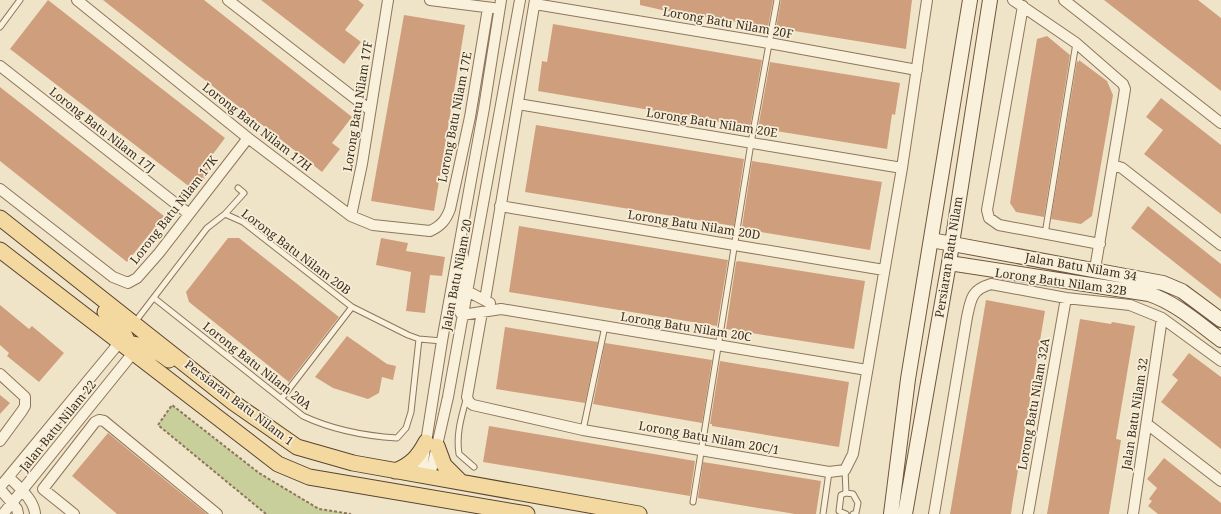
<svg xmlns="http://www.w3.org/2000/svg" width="1221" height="514" font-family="'Noto Serif',serif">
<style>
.green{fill:#c9cf9b}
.building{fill:#cf9f7d}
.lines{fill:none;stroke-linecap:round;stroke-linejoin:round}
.lane-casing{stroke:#8d765c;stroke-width:7}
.street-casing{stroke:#8d765c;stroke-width:12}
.secondary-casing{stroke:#6f573f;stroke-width:16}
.primary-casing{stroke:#5b4430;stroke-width:17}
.path{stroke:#8d765c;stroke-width:2;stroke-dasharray:3 2;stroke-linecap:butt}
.lane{stroke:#faf1dc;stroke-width:5}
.street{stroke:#faf1dc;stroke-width:10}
.secondary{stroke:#faf1dc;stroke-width:14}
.primary{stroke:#f3d9a0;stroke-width:15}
.labels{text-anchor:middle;stroke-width:3.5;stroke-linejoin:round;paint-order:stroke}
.street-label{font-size:12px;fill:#3d2e20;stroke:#f7eed8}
</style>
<rect width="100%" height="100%" fill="#f0e4c8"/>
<path class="green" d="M 172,405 L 259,473 L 319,509 L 351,514 L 266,514 L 158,425 Z"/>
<path class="building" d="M 48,0 L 225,138 L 204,166 L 210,171 L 195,191 L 10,49 Z
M 103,0 L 204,0 L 352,117 L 332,143 L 340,149 L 322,172 Z
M 261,0 L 358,0 L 364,5 L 345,30 L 361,42 L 344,64 Z
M 640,0 L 773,0 L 768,27 L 662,10 L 640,5 Z
M 781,0 L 912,0 L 906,49 L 776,28 Z
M 1104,0 L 1198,0 L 1221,18 L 1221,91 Z
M 404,15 L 465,25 L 434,211 L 371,201 Z
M 553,24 L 762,60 L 750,127 L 538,91 L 542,61 L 547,62 Z
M 1047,36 L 1070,55 L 1044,217 L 1016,212 L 1010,203 L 1037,39 Z
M 1079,60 L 1107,81 L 1113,95 L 1092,216 L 1081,224 L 1051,219 L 1077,61 L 1079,62 Z
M 770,62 L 900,83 L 895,115 L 892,114 L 887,149 L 758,128 Z
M 0,87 L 164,216 L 127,262 L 0,161 Z
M 1161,98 L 1221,145 L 1221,214 L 1144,154 L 1163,130 L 1146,117 Z
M 536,125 L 744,159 L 734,226 L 525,192 Z
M 752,161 L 882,182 L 870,250 L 743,229 L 743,227 L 742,227 Z
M 1148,206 L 1221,264 L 1221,299 L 1131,228 Z
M 519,226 L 728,260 L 717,326 L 509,292 Z
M 228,238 L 239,238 L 339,317 L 289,382 L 189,302 L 186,292 Z
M 381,238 L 408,243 L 406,251 L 445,257 L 442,276 L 430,275 L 425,313 L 406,311 L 411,272 L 376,265 Z
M 738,261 L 865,281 L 854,349 L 726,329 L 736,262 Z
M 986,300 L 1045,311 L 1013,500 L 1011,514 L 950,514 Z
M 0,305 L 29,329 L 32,326 L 64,353 L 39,382 L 7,356 L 9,353 L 0,345 Z
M 1080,319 L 1111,324 L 1112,322 L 1135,326 L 1116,439 L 1121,440 L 1109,514 L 1047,514 Z
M 505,327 L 598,342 L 585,403 L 496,389 Z
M 347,336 L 387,364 L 396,366 L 393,380 L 382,377 L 379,393 L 368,399 L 333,388 L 315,377 Z
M 605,343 L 712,360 L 702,423 L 593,404 Z
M 1189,353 L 1221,377 L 1221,449 L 1161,402 L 1178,380 L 1172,375 Z
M 720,361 L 849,382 L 839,447 L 712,426 L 712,424 L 710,424 Z
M 0,395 L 10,403 L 0,414 Z
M 489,426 L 695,461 L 690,496 L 483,462 Z
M 108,433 L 176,489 L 207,514 L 117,514 L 72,476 Z
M 1164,458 L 1221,503 L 1221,514 L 1158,514 L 1148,506 L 1152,501 L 1149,499 L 1157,488 L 1147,479 Z
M 703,462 L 821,481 L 816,514 L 795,514 L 698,498 Z"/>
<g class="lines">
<g class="lane-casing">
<path id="lane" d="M 0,27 L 20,0
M 225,214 L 244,193 L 238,188
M 1045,234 L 1076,43
M 154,298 L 303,416 C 333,430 364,436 397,438 L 406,428 L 411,412 L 419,339
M 135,322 L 207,228 L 225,214 L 243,222 L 352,307 L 408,335 L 419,339 L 442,341
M 282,398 L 352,307
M 466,400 C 461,418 456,435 459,454 L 474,467
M 583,430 L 605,326
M 845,470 L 846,493 L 853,494 L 858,503 L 856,513 L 853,514
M 693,502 L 751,143 L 777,0
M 823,514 L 829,472
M 846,514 L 839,511 L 841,495 L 846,493"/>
</g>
<g class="street-casing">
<path id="street" d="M 77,0 L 248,138 L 351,216 L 373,225 L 430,231 C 441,226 446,220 450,209 L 470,117 L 488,8
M 228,0 L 370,110
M 430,0 L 493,8
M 1013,0 L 1076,43 L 1123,84 L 1125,89 L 1122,108 L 1095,269
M 1064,0 L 1221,123
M 535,4 L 769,43 L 917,70
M 1023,6 L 987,210 L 989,218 L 999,225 L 1100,244
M 0,66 L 189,214
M 518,104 L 902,168
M 1113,165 L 1122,168 L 1221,245
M 0,189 L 113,277 L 128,283 L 137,278 L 159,253 L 248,138
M 500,206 L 884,270
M 351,216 L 362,164 L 388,0
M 460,244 C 471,268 450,301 462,315 L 501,309 L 867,370
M 467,291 L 490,303
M 485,300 L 535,0
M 482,312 L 467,397 L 469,402 L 473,405 L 583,430 L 829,472 L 845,470 L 853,454 L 902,168 L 927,0
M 0,374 L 25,397 L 25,406 L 22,411 L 0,441
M 1147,424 L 1221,481
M 421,474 L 442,341 L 484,108 L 501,0
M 430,476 L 448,397 L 520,0
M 9,477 C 18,487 34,499 35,514
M 0,487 L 119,343
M 0,489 L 17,509 L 18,514
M 3,514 L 133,353
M 74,514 L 43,489 L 95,422 L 99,420 L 104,421 L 217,514
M 934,514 L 967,317 C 971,299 971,290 991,284 L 1066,298 L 1130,305 L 1162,318 L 1221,361
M 1028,514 L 1066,298
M 1133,514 L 1162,318"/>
</g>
<g class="secondary-casing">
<path id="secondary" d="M 931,240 L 1163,283 L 1182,291 L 1221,320
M 949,263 L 1149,294 C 1176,303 1198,323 1221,340
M 891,514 L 908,379 L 970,0
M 905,514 L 949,263 L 990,0"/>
</g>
<g class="primary-casing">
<path id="primary" d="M 0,218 L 234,403 L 297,447 L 353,463 L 639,514
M 0,250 L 278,464 L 309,477 L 527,514
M 105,312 L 119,324 L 132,350
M 120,343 C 137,343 155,349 169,360
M 437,446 L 444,465 L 460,481
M 395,471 C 411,465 418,457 426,442"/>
</g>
<path class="path" d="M 266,514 L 158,425 L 172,405 L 259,473 L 319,509 L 351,514"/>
<use href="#lane" class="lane"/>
<use href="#street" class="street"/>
<use href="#secondary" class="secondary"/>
<use href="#primary" class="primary"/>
</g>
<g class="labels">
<g class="street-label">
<text transform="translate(728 23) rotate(10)" y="4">Lorong Batu Nilam 20F</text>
<text transform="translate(358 106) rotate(-81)" y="4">Lorong Batu Nilam 17F</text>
<text transform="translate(455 117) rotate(-79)" y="4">Lorong Batu Nilam 17E</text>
<text transform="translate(712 123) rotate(9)" y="4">Lorong Batu Nilam 20E</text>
<text transform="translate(257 127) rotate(38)" y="4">Lorong Batu Nilam 17H</text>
<text transform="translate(102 130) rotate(38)" y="4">Lorong Batu Nilam 17J</text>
<text transform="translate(174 210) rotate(-52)" y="4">Lorong Batu Nilam 17K</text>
<text transform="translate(694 225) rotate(9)" y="4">Lorong Batu Nilam 20D</text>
<text transform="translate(296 252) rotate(37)" y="4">Lorong Batu Nilam 20B</text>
<text transform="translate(949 257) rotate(-81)" y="4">Persiaran Batu Nilam</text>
<text transform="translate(1081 267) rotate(10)" y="4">Jalan Batu Nilam 34</text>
<text transform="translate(457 275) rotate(-79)" y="4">Jalan Batu Nilam 20</text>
<text transform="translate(1061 282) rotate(8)" y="4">Lorong Batu Nilam 32B</text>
<text transform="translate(686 327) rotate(9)" y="4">Lorong Batu Nilam 20C</text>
<text transform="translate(257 366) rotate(38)" y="4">Lorong Batu Nilam 20A</text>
<text transform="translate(239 403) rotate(37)" y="4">Persiaran Batu Nilam 1</text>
<text transform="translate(1034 404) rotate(-80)" y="4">Lorong Batu Nilam 32A</text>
<text transform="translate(1135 414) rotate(-81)" y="4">Jalan Batu Nilam 32</text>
<text transform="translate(58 426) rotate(-51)" y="4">Jalan Batu Nilam 22</text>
<text transform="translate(709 438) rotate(10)" y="4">Lorong Batu Nilam 20C/1</text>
</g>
</g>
</svg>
